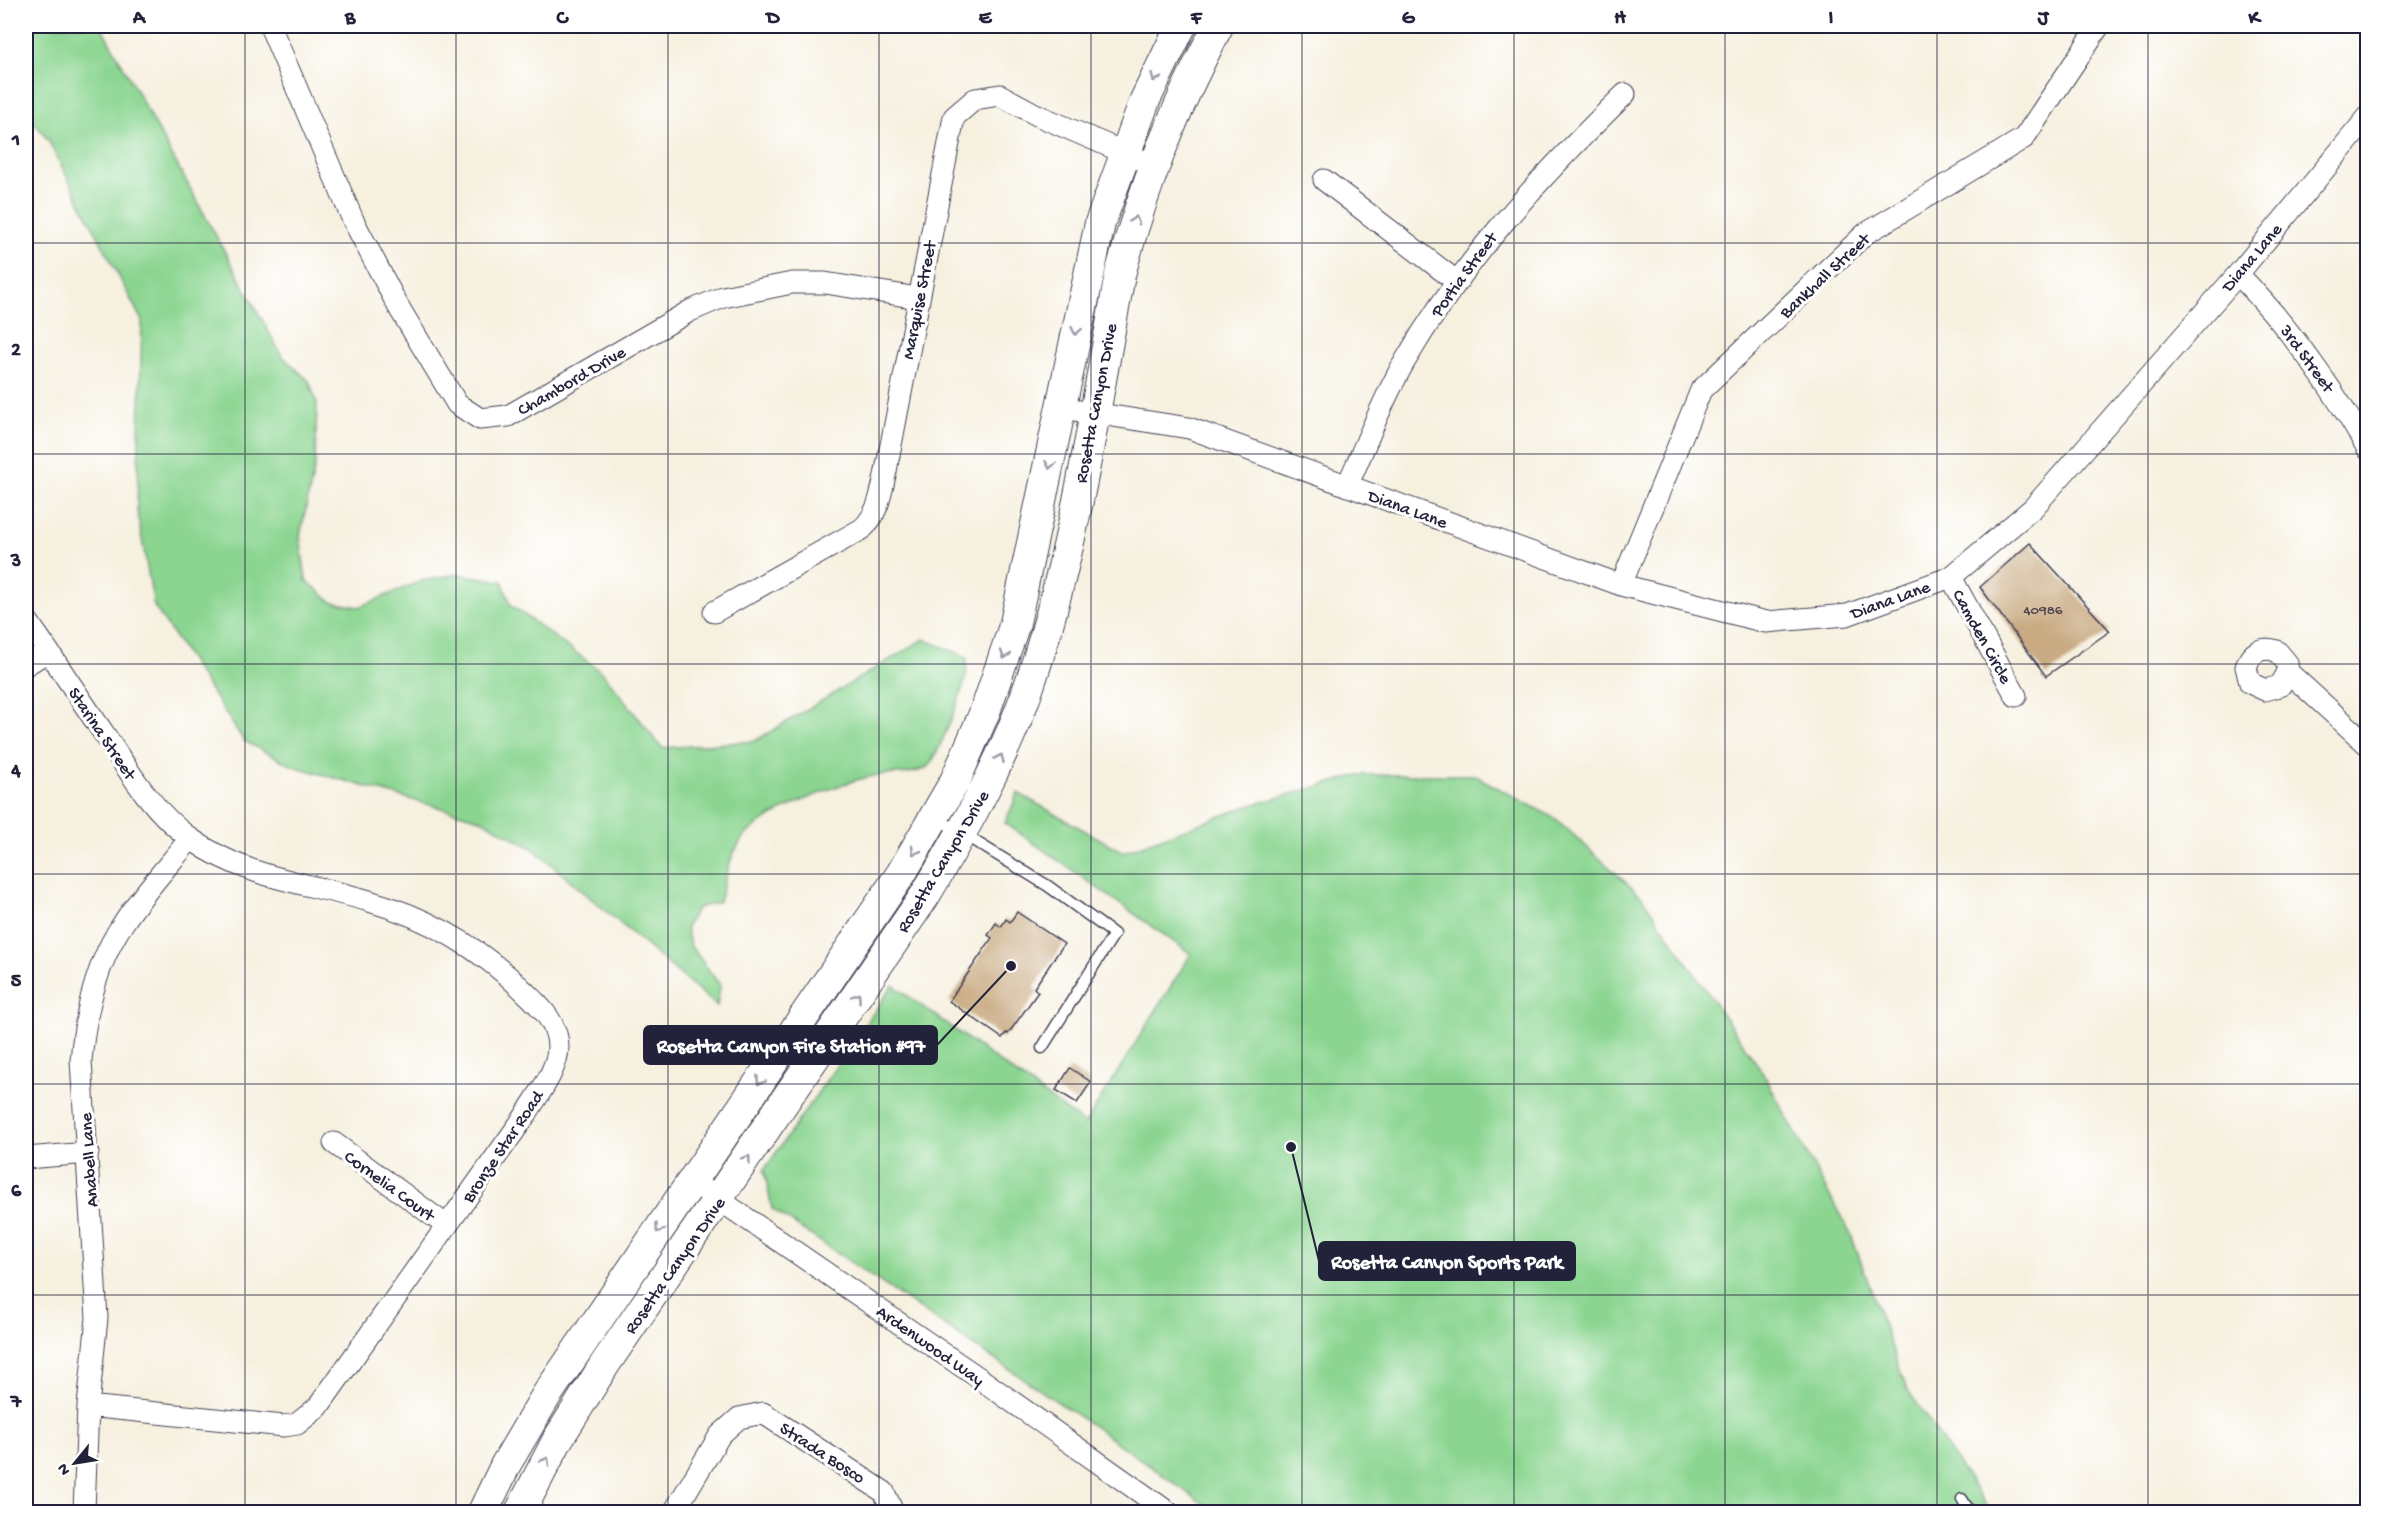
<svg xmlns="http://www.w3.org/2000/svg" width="2393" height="1538" font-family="'Gochi Hand',sans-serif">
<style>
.green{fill:#8bd591;stroke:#567c66;stroke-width:1.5}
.building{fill:#c9aa82}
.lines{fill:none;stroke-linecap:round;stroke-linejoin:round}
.lane-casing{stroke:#424154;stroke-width:13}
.street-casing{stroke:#424154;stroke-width:23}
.secondary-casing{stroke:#424154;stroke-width:32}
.lane{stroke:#fff;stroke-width:10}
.street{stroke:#fff;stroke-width:21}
.secondary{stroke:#fff;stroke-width:30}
.oneway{stroke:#9c9ca7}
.grid{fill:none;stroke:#22223b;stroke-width:1.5;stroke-opacity:0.55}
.labels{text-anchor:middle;stroke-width:6;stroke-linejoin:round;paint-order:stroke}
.number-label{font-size:15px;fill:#4c444d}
.street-label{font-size:18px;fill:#22223b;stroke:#fff}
.leader{fill:none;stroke:#22223b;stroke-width:2}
.callout-dot{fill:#22223b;stroke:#fff;stroke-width:2}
.callout{fill:#22223b;stroke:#22223b;stroke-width:2}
.callout-label{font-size:20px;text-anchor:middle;font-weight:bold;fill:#fff}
.neatline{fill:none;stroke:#22223b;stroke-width:2}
.grid-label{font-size:20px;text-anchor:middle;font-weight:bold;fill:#22223b}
</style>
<rect width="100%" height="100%" fill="#fff"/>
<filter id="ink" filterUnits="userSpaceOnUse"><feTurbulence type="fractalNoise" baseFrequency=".0167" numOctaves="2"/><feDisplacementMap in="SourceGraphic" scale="12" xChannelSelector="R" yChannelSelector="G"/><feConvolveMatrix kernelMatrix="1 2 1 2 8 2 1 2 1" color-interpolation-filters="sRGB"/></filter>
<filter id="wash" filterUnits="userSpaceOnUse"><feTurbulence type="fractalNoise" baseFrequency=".008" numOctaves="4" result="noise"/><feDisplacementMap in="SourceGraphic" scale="24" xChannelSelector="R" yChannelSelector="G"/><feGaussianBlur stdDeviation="1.35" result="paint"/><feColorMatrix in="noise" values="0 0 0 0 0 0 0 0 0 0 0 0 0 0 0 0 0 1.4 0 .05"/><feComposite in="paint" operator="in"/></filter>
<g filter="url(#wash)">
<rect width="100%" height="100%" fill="#f6f0df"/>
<path class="green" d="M 26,26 L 101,26 L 282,356 L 309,381 L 317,403 L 315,465 L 300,536 L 306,580 L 332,602 L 359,607 L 421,581 L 457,574 L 502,581 L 511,605 L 602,672 L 662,748 L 755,741 L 924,639 L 967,657 C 966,664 967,673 965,680 C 961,694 937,760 927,767 C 913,776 889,773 873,776 C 840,783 759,814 740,842 C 728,860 725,882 719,902 L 697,908 L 686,927 L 690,945 L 720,985 L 717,1006 L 532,848 L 480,819 L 293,766 L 244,741 L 154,606 L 137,511 L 142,321 L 48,140 L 26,112 Z
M 1359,775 L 1474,775 L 1556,819 L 1642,897 L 1763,1073 L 1851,1235 L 1907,1389 L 1991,1512 L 1215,1512 L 1096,1428 L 772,1209 L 764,1170 L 893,985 L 1085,1124 L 1191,954 L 1005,823 L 1018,793 L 1123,852 L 1248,806 Z"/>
<g id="blocks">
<path class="building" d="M 2030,543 L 2110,631 L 2046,676 L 1980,587 Z
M 1017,912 L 1064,944 L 1034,988 L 1038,992 L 1008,1034 L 1006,1033 L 1002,1038 L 949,1001 L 992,938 L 988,935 L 996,923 L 1001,927 L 1006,919 L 1010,922 Z
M 1070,1068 L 1091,1082 L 1077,1103 L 1056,1090 Z"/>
</g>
</g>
<g filter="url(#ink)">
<use href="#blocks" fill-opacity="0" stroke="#424154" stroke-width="1.5"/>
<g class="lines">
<g class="lane-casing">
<path id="lane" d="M 935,817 L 1048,886 L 1114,934 L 1042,1048
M 1962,1499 L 1970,1512"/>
</g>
<g class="street-casing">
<path id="street" d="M 270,26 L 353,220 L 398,306 L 457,404 L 480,419 L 508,416 L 690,311 L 723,297 L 792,283 L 825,283 L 918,298
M 1324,180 L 1456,281
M 2238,274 C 2289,327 2331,385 2368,449
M 1061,408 L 1189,428 L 1621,585 L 1766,622 L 1847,615 L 1951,577 L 2033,508 L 2238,274 L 2368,117
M 1347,486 C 1366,445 1382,400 1405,361 C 1465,258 1540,177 1625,94
M 1951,577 L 2016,696
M 1621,585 L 1701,390 L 1865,234 L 2024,138 L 2099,26
M 714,612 L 862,529 C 879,513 881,493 886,471 L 954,117 L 975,99 L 1000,95 L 1037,115 L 1153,165
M 26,619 C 53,657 78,696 105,735 C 129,772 154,813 191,839 C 247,879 306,882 369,901 C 429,918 479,947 524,991 C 540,1006 558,1023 558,1047 C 558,1070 537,1096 525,1116 L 318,1407 L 297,1424 L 284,1426 L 88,1406
M 26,665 L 48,651
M 2288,672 L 2280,686 L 2265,690 L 2250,683 L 2246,667 C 2251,652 2261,646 2277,651 L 2287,663 L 2288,672 L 2368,745
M 334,1143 L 447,1226
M 26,1158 L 88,1153
M 692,1181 L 979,1378 L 1168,1512
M 84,1512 L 88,1406 L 97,1318 L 81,1061 C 85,1013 96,963 124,922 C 143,893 168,866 190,839
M 674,1512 L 720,1435 L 739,1418 L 763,1413 L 884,1492 L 893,1512"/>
</g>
<g class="secondary-casing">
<path id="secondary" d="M 483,1512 L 506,1464 L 546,1396 L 901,874 L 955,781 L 986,709 L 1015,623 L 1100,223 L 1145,100 L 1181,26
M 520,1512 L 558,1439 L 605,1364 L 924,897 C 963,832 1000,766 1026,695 C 1073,560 1094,415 1120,275 C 1144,184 1175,108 1218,26"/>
</g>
<use href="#lane" class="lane"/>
<use href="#street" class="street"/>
<use href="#secondary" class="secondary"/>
</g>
<defs><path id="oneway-chevron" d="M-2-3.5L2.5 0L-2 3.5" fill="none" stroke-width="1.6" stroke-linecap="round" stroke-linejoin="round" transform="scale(1.5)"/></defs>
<g class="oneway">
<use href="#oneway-chevron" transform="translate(1155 78) rotate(116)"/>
<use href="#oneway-chevron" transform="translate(1135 220) rotate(-72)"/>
<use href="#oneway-chevron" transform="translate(1076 331) rotate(101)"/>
<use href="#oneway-chevron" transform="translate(1050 465) rotate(101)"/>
<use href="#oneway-chevron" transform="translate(1005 655) rotate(109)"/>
<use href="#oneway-chevron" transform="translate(1000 758) rotate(-66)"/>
<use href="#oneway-chevron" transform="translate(915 851) rotate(120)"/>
<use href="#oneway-chevron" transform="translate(857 997) rotate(-56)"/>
<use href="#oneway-chevron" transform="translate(760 1081) rotate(124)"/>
<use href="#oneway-chevron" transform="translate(747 1159) rotate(-55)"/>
<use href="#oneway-chevron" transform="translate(659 1229) rotate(125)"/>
<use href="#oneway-chevron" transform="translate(546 1461) rotate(-61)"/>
</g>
</g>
<path class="grid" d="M 245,26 L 245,1512M 456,26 L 456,1512M 668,26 L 668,1512M 879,26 L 879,1512M 1091,26 L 1091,1512M 1302,26 L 1302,1512M 1514,26 L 1514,1512M 1725,26 L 1725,1512M 1937,26 L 1937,1512M 2148,26 L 2148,1512M 26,243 L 2368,243M 26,454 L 2368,454M 26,664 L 2368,664M 26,874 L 2368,874M 26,1084 L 2368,1084M 26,1295 L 2368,1295"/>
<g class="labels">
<g class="number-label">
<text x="2043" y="614">40986</text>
</g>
<g class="street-label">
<text transform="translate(2251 257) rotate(-50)" y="6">Diana Lane</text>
<text transform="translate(1463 274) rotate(-54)" y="6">Portia Street</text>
<text transform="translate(1824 275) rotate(-43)" y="6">Bankhall Street</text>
<text transform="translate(918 300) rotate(-79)" y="6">Marquise Street</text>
<text transform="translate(2308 358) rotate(54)" y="6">3rd Street</text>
<text transform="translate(571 380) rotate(-30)" y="6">Chambord Drive</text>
<text transform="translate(1095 403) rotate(-79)" y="6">Rosetta Canyon Drive</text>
<text transform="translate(1408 508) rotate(20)" y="6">Diana Lane</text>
<text transform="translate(1890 599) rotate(-20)" y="6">Diana Lane</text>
<text transform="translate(1983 636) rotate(61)" y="6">Camden Circle</text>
<text transform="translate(103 733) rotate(56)" y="6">Starina Street</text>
<text transform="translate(942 861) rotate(-59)" y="6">Rosetta Canyon Drive</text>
<text transform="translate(502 1146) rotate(-56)" y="6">Bronze Star Road</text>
<text transform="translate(88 1160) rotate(-94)" y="6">Anabell Lane</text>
<text transform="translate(390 1185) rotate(36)" y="6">Cornelia Court</text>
<text transform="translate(674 1265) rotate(-55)" y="6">Rosetta Canyon Drive</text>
<text transform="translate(931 1345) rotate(35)" y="6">Ardenwood Way</text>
<text transform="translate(823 1452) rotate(33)" y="6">Strada Bosco</text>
</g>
</g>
<path class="leader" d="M1011 966L937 1045M1291 1147L1319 1261"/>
<g class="callout-dot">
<circle cx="1011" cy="966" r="6"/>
<circle cx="1291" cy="1147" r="6"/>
</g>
<g class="callout">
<rect x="644" y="1026" width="293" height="38" rx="6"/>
<rect x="1319" y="1242" width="256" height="38" rx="6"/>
</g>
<g class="callout-label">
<text x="791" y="1052">Rosetta Canyon Fire Station #97</text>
<text x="1447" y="1268">Rosetta Canyon Sports Park</text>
</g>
<rect width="2393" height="1538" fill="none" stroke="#fff" stroke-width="66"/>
<g transform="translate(75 1463) rotate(240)" stroke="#ffffff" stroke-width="4.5" paint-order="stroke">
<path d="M0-4.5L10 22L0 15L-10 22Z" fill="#22223b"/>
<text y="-9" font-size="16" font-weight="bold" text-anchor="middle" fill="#22223b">N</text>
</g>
<rect x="33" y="33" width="2327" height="1472" class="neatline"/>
<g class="grid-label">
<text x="139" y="23">A</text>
<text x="350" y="23">B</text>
<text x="562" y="23">C</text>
<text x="773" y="23">D</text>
<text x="985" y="23">E</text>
<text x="1196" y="23">F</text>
<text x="1408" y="23">G</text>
<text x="1620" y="23">H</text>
<text x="1831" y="23">I</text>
<text x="2043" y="23">J</text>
<text x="2254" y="23">K</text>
<text x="16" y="145">1</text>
<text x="16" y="355">2</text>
<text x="16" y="566">3</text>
<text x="16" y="776">4</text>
<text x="16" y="986">5</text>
<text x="16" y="1196">6</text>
<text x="16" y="1407">7</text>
</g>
</svg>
